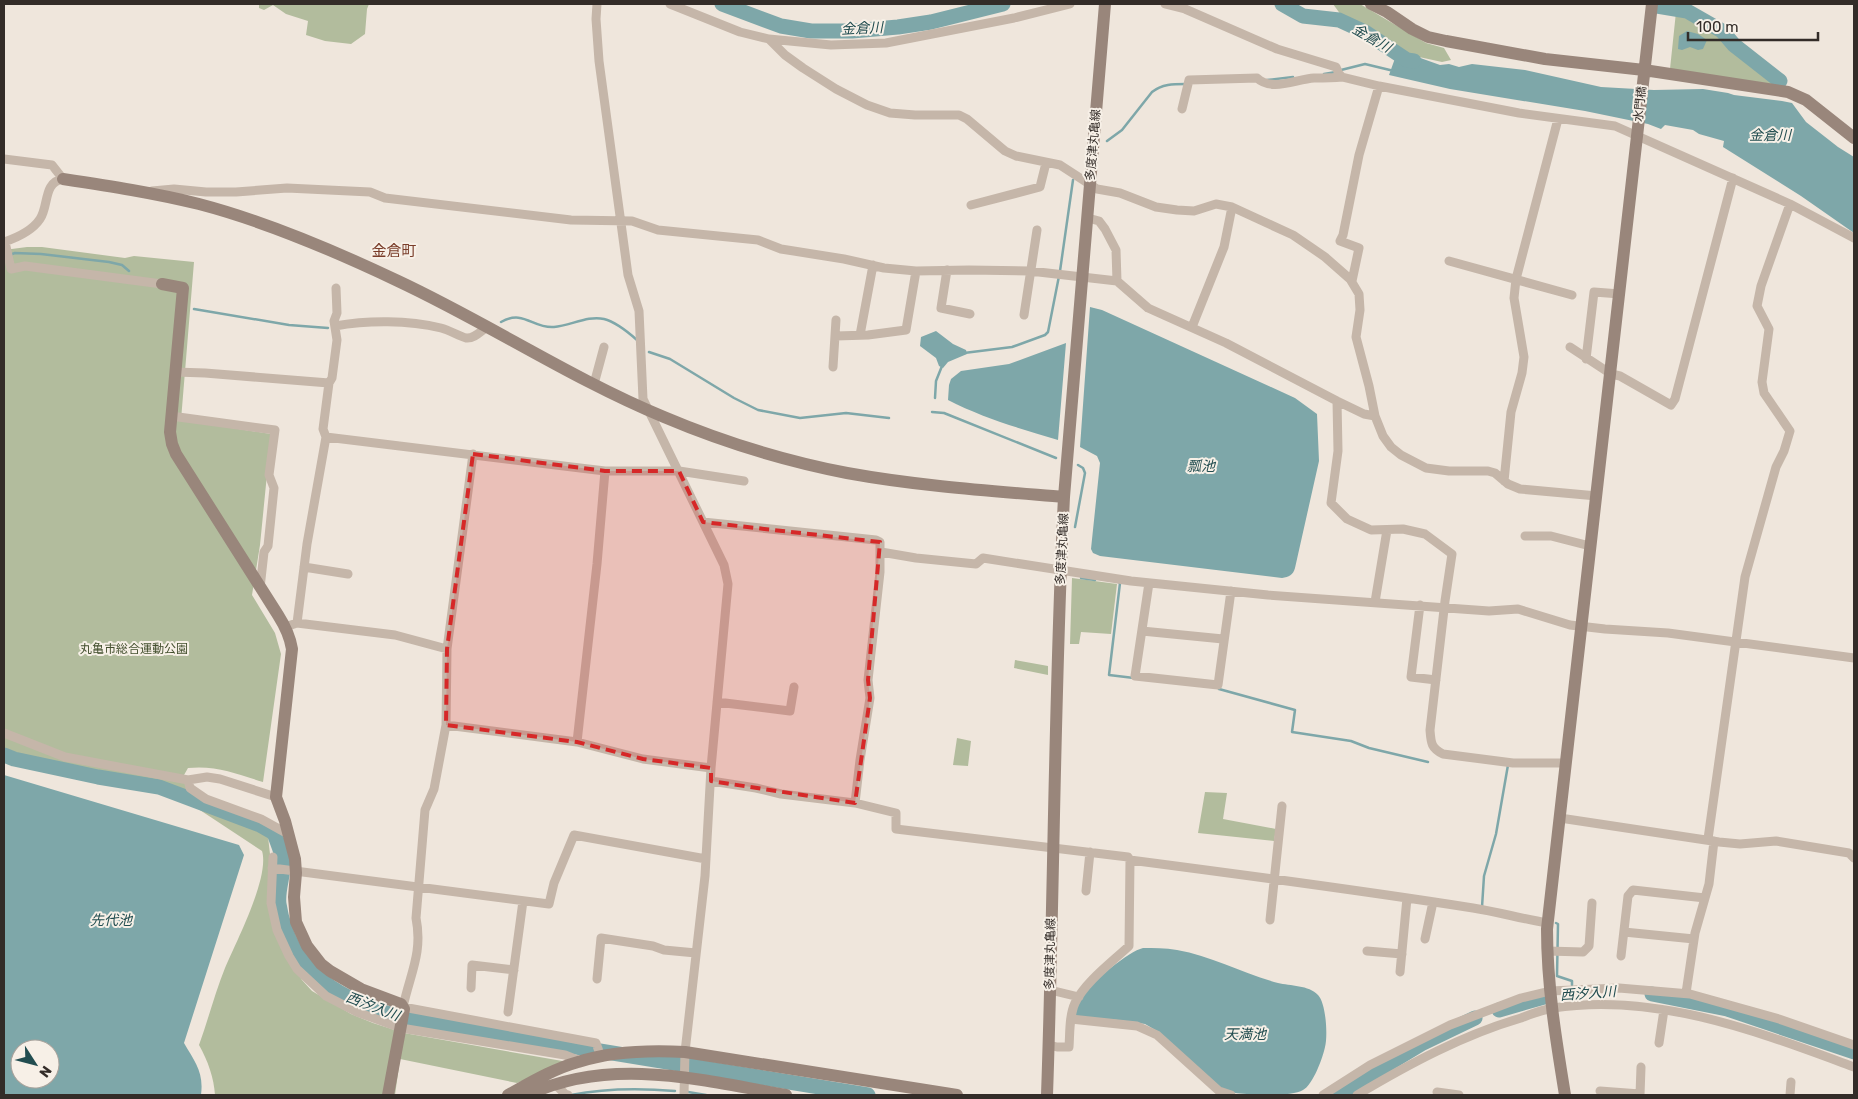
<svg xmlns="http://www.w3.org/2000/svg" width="1858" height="1099" font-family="Rubik,'Noto Sans JP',sans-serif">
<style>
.green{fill:#b2bc9d}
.water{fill:#7ea7a9;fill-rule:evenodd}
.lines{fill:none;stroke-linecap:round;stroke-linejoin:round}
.stream{stroke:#7ea7a9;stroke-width:2.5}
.river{stroke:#7ea7a9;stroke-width:15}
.street{stroke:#c5b6a9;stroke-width:9}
.secondary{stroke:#99867b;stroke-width:12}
.marked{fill:#d62828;fill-opacity:0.2;stroke:#d62828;stroke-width:4;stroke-dasharray:10 6;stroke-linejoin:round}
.labels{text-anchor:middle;stroke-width:4;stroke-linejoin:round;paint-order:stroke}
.street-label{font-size:12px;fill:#332c28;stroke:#f7f0e7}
.park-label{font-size:12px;fill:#434f2e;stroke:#f7f0e7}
.water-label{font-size:14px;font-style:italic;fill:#224d50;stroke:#f7f0e7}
.quarter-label{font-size:15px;fill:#7a3d2a;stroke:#f7f0e7}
</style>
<rect width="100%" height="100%" fill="#efe6dc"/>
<path class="green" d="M 259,4 L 369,4 L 367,9 L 365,34 L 351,44 L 325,41 L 306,35 L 308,21 L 286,14 L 273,5 L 264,10 L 259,8 Z
M 1333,4 L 1360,4 L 1426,43 L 1444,48 L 1451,60 L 1442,62 L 1410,55 L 1341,15 Z
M 1676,12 C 1702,20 1713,28 1732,47 C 1745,59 1761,69 1776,80 L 1777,85 L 1670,69 Z
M 27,247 L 42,247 L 125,258 L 134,256 L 194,262 L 181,420 L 271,434 L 260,545 L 252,595 L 275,633 L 281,654 L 263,782 C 237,774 216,765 188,768 L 184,775 L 202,794 L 266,819 L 271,863 L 272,920 L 287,956 L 302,980 L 312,991 L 351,1014 L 373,1023 L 404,1033 L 568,1062 L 517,1083 L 400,1059 L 395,1095 L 215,1095 C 214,1078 208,1061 199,1045 C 208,1020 215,993 225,968 C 236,942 270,877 262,851 L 165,787 L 15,754 L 4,750 L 4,250 Z
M 1072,578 L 1117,584 L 1111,634 L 1081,632 L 1079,644 L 1070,644 Z
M 1015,660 L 1048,666 L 1048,675 L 1014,668 Z
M 957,738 L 971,741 L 968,766 L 953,765 Z
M 1205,792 L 1227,793 L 1223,819 L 1276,829 L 1274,841 L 1198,833 Z"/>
<path class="water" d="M 1687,31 L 1698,34 L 1707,40 L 1703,49 L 1698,50 L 1690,47 L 1682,50 L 1678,49 L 1679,36 Z
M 1398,50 L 1440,65 L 1449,64 L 1459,67 L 1472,64 L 1525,70 L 1601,87 L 1654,90 L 1703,89 L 1728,93 L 1734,95 L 1782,101 L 1792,103 L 1806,122 L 1838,147 L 1854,157 L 1854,233 L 1801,196 L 1723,147 L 1724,141 L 1699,134 L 1693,130 L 1665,125 L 1661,129 L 1648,124 L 1585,111 L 1450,89 L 1389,75 Z
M 1090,307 L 1102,310 L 1295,398 L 1317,414 L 1319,461 L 1295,568 C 1293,575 1289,577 1282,578 L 1100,556 L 1093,553 L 1091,549 L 1100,463 L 1097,456 L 1080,447 Z
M 936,331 L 953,344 L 966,350 L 967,354 L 948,362 L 943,368 L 939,366 L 936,358 L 920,346 L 921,337 Z
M 1066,343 L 1058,440 C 1021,429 983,418 948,400 L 949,385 L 951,379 L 961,371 L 1009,364 Z
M 4,775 L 239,845 L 244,855 L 184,1043 C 195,1062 204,1072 201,1095 L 4,1095 ZM 20,1049 L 50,1049 L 50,1079 L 20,1079 Z
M 1143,948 C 1154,948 1165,948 1177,950 C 1212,956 1244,974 1278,983 C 1290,986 1309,985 1318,995 C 1326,1003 1328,1036 1325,1047 C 1323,1057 1313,1085 1303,1090 C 1290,1098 1235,1095 1221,1090 L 1157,1031 L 1145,1024 L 1118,1020 L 1076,1017 L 1075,1011 C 1078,1005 1080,999 1084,993 C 1092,982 1129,951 1143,948 Z"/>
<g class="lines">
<path class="stream" d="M 1341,70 L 1365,64 L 1394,71
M 1324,74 L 1336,72
M 1267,80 L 1293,77
M 1107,141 L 1122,130 L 1152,92 C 1162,84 1173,84 1186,84
M 4,257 L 15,253 L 41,254 L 109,262 L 122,265 L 129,271
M 194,309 L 289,325 L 328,328
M 501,322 C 524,309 533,329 554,327 C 570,326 588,315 604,319 C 616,322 628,332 637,340
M 649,352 L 670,359 L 734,398 L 758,410 L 800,418 L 846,413 L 889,418
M 964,353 L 1012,347 L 1045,335 L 1048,332 L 1060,271 L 1073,180
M 935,398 L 936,381 L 942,366
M 932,412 L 944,413 L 1056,458
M 1075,527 L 1085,473 L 1083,468 L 1078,465
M 1081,578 L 1095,580
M 1118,582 L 1120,583 L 1109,675 L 1134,678
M 1219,689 L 1295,710 L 1292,732 L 1351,741 L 1369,748 L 1428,762
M 1482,907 L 1484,876 L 1496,834 L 1508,765
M 1556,923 L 1558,924 L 1557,976 L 1572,981 L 1572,985
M 688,1092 L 706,1095
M 571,1095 C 606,1088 640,1088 675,1091"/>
<path class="river" d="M 722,4 L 781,26 L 811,31 L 852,31 L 898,27 L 931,22 L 1003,4
M 1282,4 L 1303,16 L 1339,20 L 1365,32 L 1407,60 L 1414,61
M 1657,6 L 1687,11 L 1722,31 L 1734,45 L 1780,81
M 4,755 L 14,759 L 98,777 L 159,787 L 260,825 L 274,833 C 277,842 282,852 283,862 C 284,876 277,890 279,904 C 290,975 343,1001 406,1019 L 868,1095
M 1652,994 L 1727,1009 L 1854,1052
M 1499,1010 L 1544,997
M 1337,1095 L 1421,1044 L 1475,1018"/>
<path class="street" d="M 597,4 L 596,19 L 599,61 L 628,275 L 639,311 L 643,399 L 724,565 L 728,584 L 711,768 L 705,876 L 685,1052 L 684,1095
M 670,4 L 740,32 L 769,39 L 785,55 L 803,68 L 836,89 L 867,105 L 890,113 L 915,115 L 959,115 L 967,119 L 1005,151 L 1016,156 L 1060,165 L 1097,189 L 1120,193 L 1156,207 L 1177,210 L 1194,211 L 1216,204 L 1232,207 L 1293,235 L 1325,257 L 1350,279 L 1359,294 L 1360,310 L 1356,337 L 1369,386 L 1375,416 L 1383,436 L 1391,447 L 1401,455 L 1426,468 L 1449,471 L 1488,471 L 1495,473 L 1508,484 L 1520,489 L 1597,496
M 1165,4 L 1185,9 L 1277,49 L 1336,67 L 1339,74 L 1342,77 L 1379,86 L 1519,113 L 1615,126 L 1790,204 L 1854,238
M 769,39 L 831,45 L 886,43 L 1014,18 L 1070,4
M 1182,109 L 1189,80 L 1257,78 C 1272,92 1296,79 1314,78 C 1324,78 1332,78 1342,77
M 4,159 L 52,165 L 63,179 C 43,182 49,206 40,219 C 32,231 16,238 4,242
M 152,191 L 174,189 L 206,192 L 236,192 L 287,188 L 370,192 L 385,198 L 571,220 L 632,221 L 658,230 L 758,240 L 781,249 L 844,259 L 884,268 L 916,271 L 969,270 L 1030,271 L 1117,281 L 1148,308 L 1226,343 L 1337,401 L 1364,414 L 1375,416
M 971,205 L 1040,187 L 1046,163
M 1088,218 L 1099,221 L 1105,229 L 1116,250 L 1117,281
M 5,242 L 11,269 L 25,266 L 162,284
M 1449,261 L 1572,295
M 947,270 L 941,308 L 970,314
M 1352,281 L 1359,248 L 1340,241 L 1343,235 L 1359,155 L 1379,86
M 1024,315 L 1037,230
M 335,326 C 368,320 408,320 441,328 C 449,330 459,336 466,338 C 474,339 481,331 487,327
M 1192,327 L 1224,247 L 1232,207
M 860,335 L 873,265
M 836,336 L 868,335 L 906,330 L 916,271
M 1570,347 L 1611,374 L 1620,376 L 1671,405 L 1675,399 L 1733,178
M 1586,359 L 1594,292 L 1620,294
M 833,367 L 836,320
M 175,372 L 205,373 L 329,383
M 594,384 L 604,347
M 1337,401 L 1338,451 L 1331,503 L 1347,519 L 1371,530 L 1403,529 L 1425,534 L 1452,554 L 1445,601 L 1430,730 C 1431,743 1431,748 1443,754 L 1513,763 L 1566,763
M 171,416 L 275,430 L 269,475 L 274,488 L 268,546 L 264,552 L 260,588
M 326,437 L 605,471 L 679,471 L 744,481
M 473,454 L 447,649 L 446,725 L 434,789 L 425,810 L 416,918 C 423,953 410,974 403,1007 L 596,1043 L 601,1057
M 1504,481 L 1511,412 L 1522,373 L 1524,357 L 1514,298 L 1516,279 L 1558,119
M 703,522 L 876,540 L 880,542 L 880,572 L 868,680 L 870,698 L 860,760 L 855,803
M 1525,536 L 1551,536 L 1590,546
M 881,552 L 916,558 L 976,564 L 983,558 L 1131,581 L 1268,595 L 1489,611 L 1518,609 L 1570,625 L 1605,629 L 1668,633 L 1854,658
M 304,567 L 348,574
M 1149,583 L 1135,676 L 1218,685 L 1231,591
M 1375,602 L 1387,530
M 1420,605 L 1411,677 L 1436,680
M 297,623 L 395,635 L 447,649
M 285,627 L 297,623 L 307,544 L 326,437 L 323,429 L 329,383 L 332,378 L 337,340 L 334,321 L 337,313 L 336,288
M 1142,631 L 1223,639
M 717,702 L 790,711 L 794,687
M 446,725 L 577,742 L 643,759 L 711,768
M 4,733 L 65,757 L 188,780 L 207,777 L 220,779 L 276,797
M 577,742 L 597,564 L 605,471
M 188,780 L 190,788 L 206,799 L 261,819 L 288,834
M 711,781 L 756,788 L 781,794 L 855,803 L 896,813 L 896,829 L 1128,857 L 1130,860 C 1245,875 1359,890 1473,908 C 1498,912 1523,919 1548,923
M 1560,818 L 1719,842 L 1740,844 L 1776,841 L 1849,853 L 1854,858
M 1708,839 L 1745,577 L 1776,467 L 1784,451 L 1790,431 L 1764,393 L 1762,382 L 1769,329 L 1757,306 L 1761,286 L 1790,204
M 273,857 L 271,903 L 277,930 L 289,956 L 297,969 L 326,996 L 357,1012 L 401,1028 L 565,1055 L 580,1061
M 272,868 L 549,904 L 554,883 L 574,835 L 706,859
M 1086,891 L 1090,852
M 1270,920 L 1282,806
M 1624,932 L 1694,939
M 1425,939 L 1433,902
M 1367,951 L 1402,954
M 1547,951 L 1583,952 L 1589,946 L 1592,903
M 1621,956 L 1628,896 L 1633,890 L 1705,898
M 1400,972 L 1407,898
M 597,979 L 601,938 L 653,946 L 664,950 L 696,953
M 471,988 L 472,965 L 514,970
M 1050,990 L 1079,997
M 1686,993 L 1695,933 L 1709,884 L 1714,841
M 508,1012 L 523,901
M 1071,1019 L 1137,1026 L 1157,1035 L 1219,1091 L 1231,1095
M 1659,1043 L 1664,1010
M 1049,1045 L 1057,1047 L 1069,1047 C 1070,1033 1069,1016 1075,1003 C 1085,982 1112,962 1129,946 L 1130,860
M 556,1085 L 565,1094 L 568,1095
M 1600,1091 L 1640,1094
M 1437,1092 L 1459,1095
M 1323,1095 L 1370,1065 L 1450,1025 L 1521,998 L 1550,991 L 1619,988 L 1690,994 L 1779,1019 L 1854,1045
M 1357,1095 C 1409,1064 1463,1035 1521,1018 C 1531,1014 1543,1010 1553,1008 C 1657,992 1759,1032 1854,1067
M 1640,1095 L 1641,1067
M 1790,1095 L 1791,1082"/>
<path class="secondary" d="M 1371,4 L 1387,12 L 1412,29 L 1428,37 L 1446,41 L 1545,59 L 1644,70 L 1788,92 L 1806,100 L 1854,138
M 63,179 C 109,186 155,193 199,204 C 268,222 335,251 398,281 C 488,323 572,379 664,417 C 723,442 785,461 847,473 C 918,486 992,491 1064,497
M 162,284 L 183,288 L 170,432 L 172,444 L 176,454 L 278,615 C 285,626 290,636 292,649 L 276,797 L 285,821 L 295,859 L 296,873 L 294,897 L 296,922 L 307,946 L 321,964 L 330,971 L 361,989 L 401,1004 L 404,1009 L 388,1095
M 508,1095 C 530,1083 553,1069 578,1062 C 612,1051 649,1050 685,1052 L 957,1095
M 528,1095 C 610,1056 702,1080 786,1095
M 1047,1095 C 1054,896 1054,696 1064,497 L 1105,4
M 1565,1095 C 1556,1040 1547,985 1547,929 L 1652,4"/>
</g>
<path class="marked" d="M 473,454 L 605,471 L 679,471 L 703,522 L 880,542 L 868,680 L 870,698 L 855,803 L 711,781 L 711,768 L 643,759 L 577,742 L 446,725 L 447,649 Z"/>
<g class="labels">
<g class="street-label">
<text transform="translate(1640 104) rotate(-84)" y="4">水門橋</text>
<text transform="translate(1093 145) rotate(-85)" y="4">多度津丸亀線</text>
<text transform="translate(1062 549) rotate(-87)" y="4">多度津丸亀線</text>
<text transform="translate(1050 954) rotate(-89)" y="4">多度津丸亀線</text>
</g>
<g class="park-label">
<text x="134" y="653">丸亀市総合運動公園</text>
</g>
<g class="water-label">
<text transform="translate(862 28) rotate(-3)" y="5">金倉川</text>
<text transform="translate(1372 38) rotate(30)" y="5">金倉川</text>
<text x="1770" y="140">金倉川</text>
<text x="1201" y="471">瓢池</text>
<text x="111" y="925">先代池</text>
<text transform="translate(1588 993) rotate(-4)" y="5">西汐入川</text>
<text transform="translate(373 1006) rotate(21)" y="5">西汐入川</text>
<text x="1245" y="1039">天満池</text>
</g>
<g class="quarter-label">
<text x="394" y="256">金倉町</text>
</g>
</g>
<rect width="1858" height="1099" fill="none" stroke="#332c28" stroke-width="10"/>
<g transform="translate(35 1064) rotate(126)"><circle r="24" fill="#f7f0e7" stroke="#a9a29b"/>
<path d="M0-4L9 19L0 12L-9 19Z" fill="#224d50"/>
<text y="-8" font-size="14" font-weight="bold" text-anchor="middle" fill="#332c28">N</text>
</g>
<path d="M1688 32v8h130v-8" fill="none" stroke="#332c28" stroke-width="2.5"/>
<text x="1696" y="32" font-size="15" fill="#332c28" stroke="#f7f0e7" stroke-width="4" paint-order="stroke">100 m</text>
</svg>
